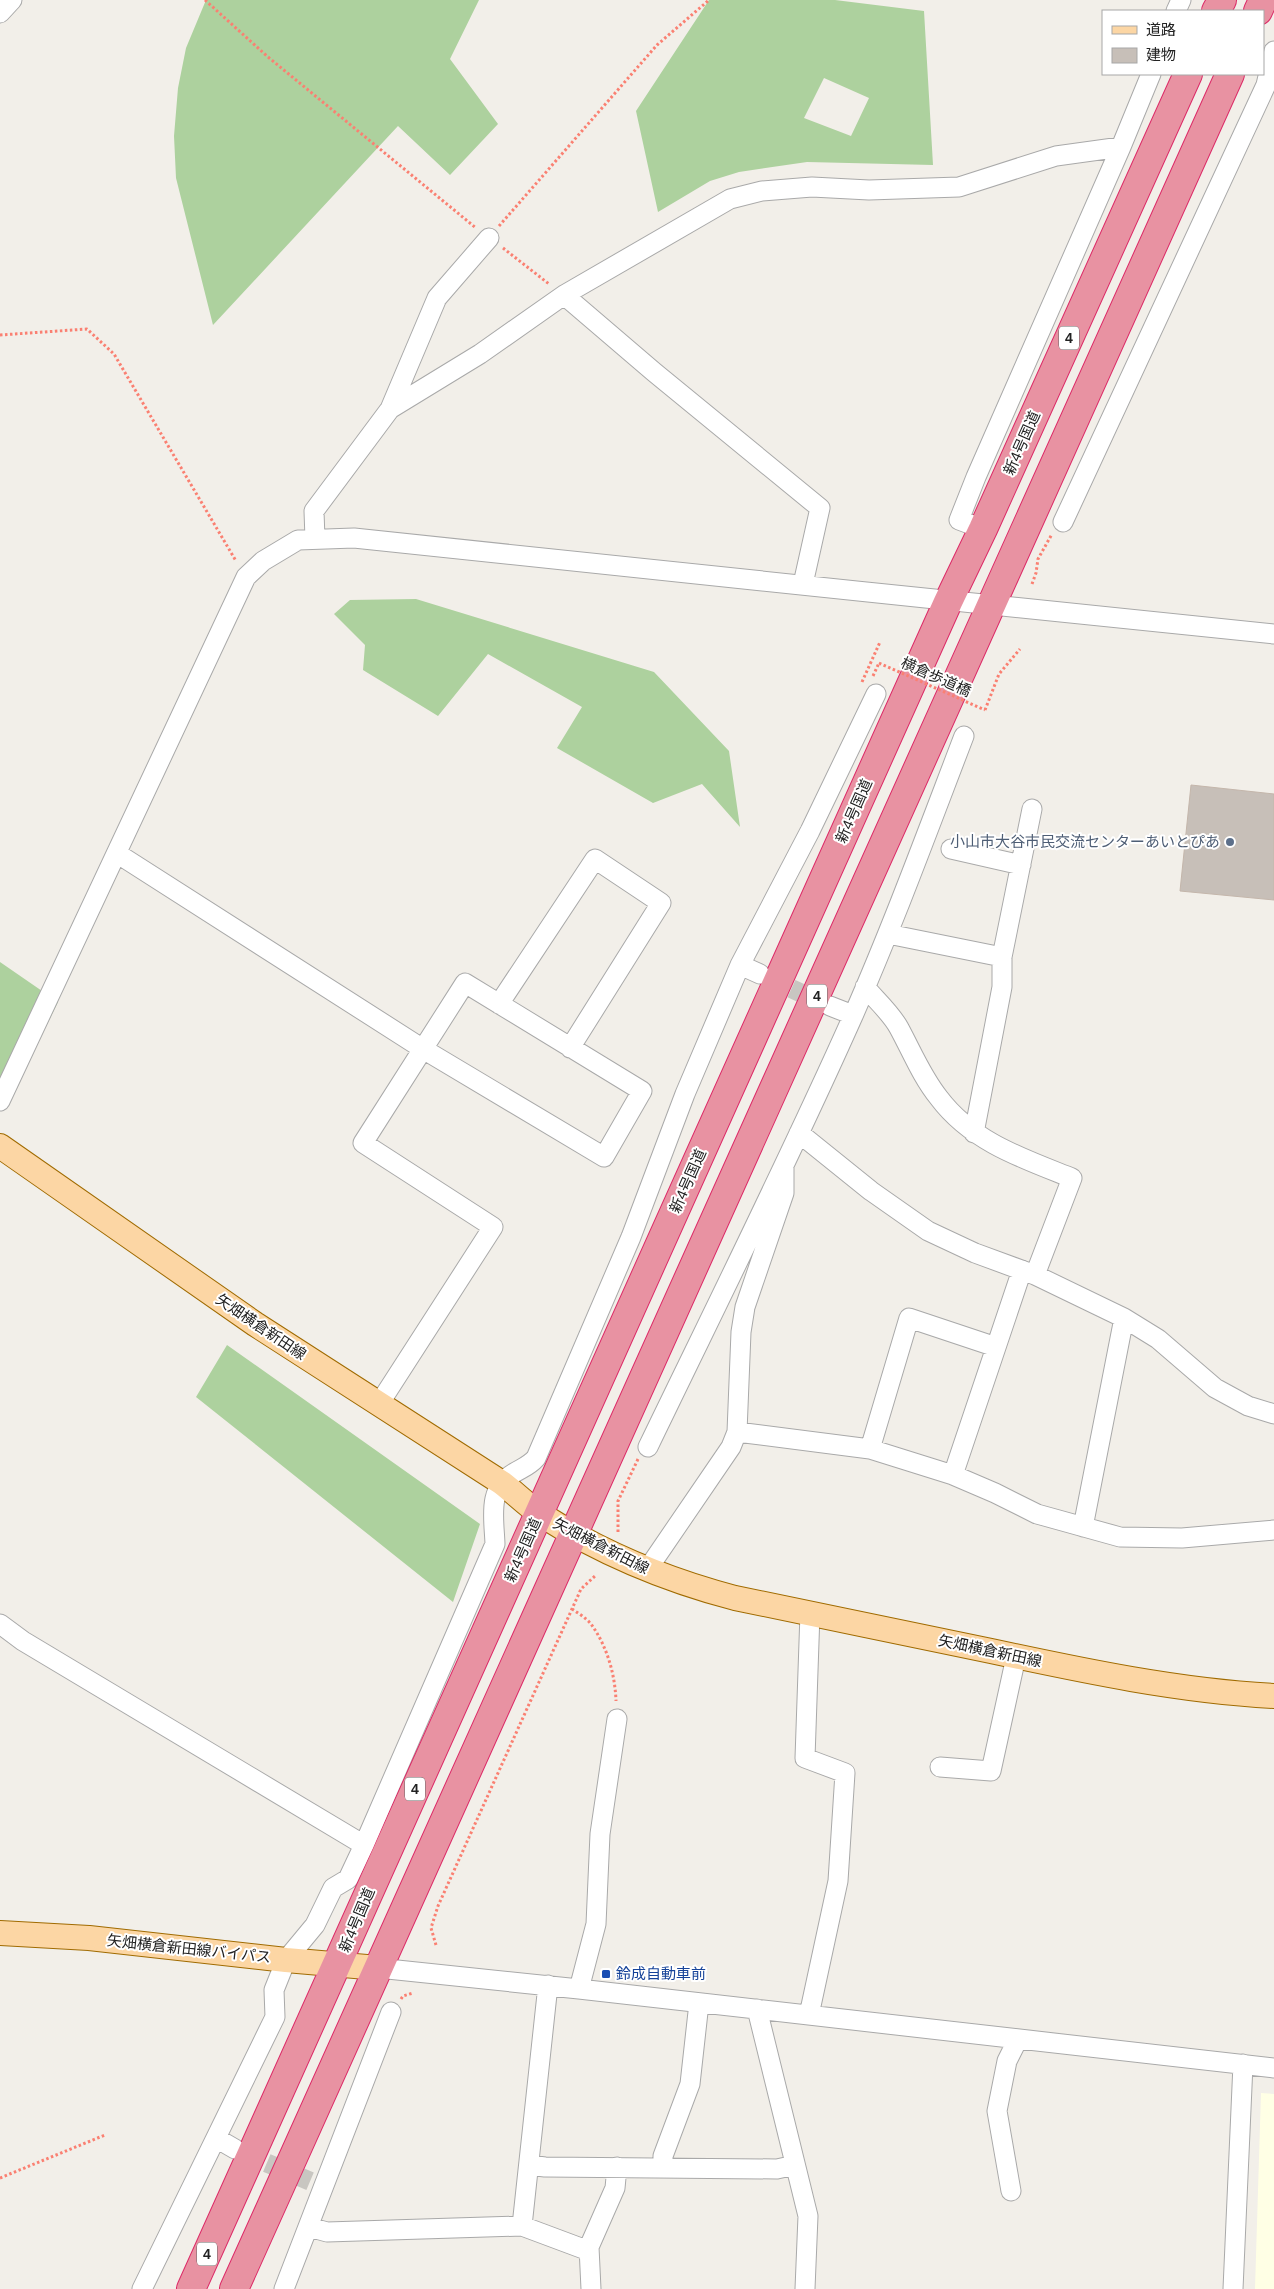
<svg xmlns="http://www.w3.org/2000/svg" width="1274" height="2289" font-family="Arial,'Noto Sans JP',sans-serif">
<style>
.education{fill:#ffffe5}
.forest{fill:#add19e;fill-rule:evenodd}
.building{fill:#c7bfb8;stroke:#c4b6ab}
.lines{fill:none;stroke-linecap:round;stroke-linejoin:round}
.minor-tunnel{stroke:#c8c6c1;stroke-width:19;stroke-dasharray:19 9;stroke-linecap:butt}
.minor-casing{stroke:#a9a9a9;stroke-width:21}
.major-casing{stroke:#a06b00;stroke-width:26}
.highway-casing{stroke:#dc2a67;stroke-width:30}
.path{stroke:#fa8072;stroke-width:3;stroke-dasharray:2.5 2.5;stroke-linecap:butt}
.minor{stroke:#fff;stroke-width:19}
.major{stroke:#fcd6a4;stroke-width:24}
.highway{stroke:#e892a2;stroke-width:28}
.path-bridge{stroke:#fa8072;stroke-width:3;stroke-dasharray:2.5 2.5;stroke-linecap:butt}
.service-dot{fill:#5c6f8a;stroke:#fff;stroke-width:2}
.transit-dot{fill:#1a4fb4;stroke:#fff;stroke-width:2}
.labels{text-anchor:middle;stroke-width:4;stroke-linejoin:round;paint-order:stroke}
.shield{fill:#fff;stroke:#646464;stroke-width:1}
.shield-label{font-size:14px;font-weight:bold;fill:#222}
.street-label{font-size:15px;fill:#222;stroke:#fff}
.service-label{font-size:15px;fill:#4e5e75;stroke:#fff;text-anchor:end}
.transit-label{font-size:15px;fill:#164399;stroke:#fff;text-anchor:start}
</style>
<rect width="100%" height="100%" fill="#f2efe9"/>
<path class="education" d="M 1261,2093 L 1274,2094 L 1274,2289 L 1255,2289 Z"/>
<path class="forest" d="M 206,0 L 479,0 L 450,59 L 498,124 L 450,175 L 398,126 L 213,325 L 176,178 L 174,136 L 178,88 L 186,48 Z
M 709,0 L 835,0 L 924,11 L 933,165 L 807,162 L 739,172 L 710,181 L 658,212 L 636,111 ZM 824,78 L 869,98 L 851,136 L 804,118 Z
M 416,599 L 654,672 L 729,751 L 740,827 L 702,784 L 653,803 L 557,748 L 582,707 L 488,654 L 438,716 L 363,670 L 365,645 L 334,614 L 350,600 Z
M 0,962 L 58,1002 L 9,1102 L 0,1096 Z
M 227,1345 L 480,1524 L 453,1602 L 196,1397 Z"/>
<path class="building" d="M 1191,785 L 1274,794 L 1274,900 L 1180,891 Z"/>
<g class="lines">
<path class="minor-tunnel" d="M 766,977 L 825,1004
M 241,2152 L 312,2182"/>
<g class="minor-casing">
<path id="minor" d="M 1176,11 L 1181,0
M 0,13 L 12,0
M 564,295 L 654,372 L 820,508 L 803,584
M 390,409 L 480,354 L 564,295 L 730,199 L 762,191 L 812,187 L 869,190 L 959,187 L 1056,156 L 1121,147
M 1063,522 L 1266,85 L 1274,51
M 983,529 L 959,520 L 976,477 L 1121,147 L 1151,74
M 315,539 L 314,511 L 390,409 L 437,298 L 489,238
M 951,849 L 1021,865
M 118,854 L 423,1049 L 604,1157 L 642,1091 L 465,983 L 363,1143 L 493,1227 L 379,1404
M 888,934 L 1002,957
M 740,965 L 760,974
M 865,987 C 876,1000 891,1013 899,1028 C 912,1052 922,1077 939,1098 C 972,1142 1024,1159 1072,1178 L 1035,1275
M 499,1004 L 595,859 L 661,903 L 570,1048
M 830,1006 L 853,1015
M 0,1101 L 246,577 L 263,561 L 298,540 L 354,538 C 661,569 967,604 1274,634
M 799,1133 L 871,1191 L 928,1231 L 975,1253 L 1035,1275 L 1124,1318 L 1158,1339 L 1215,1388 L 1248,1406 L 1274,1414
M 974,1133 L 1002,987 L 1002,957 L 1032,809
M 737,1432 L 870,1449 L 953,1475 L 995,1493 L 1037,1514 L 1120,1537 L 1182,1538 L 1274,1530
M 648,1447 C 717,1304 788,1162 853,1016 C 893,925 928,830 964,736
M 870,1449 L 909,1318 L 996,1347
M 953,1475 L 1022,1270
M 1083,1527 L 1124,1318
M 647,1570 L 731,1447 L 737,1432 L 741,1332 L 745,1307 L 784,1193 L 784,1168
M 0,1624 L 23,1641 L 364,1845
M 940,1767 L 991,1771 L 1016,1657
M 378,1968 L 579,1989 L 1274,2068
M 579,1989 L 596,1924 L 600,1834 L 617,1719
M 757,2009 L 808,2216 L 805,2289
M 809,2015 L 838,1881 L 845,1773 L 805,1758 L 810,1613
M 216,2138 L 235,2149
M 529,2165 L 545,2167 L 777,2169 L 795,2165
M 663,2167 L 663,2156 L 690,2084 L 699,2003
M 1011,2191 L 997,2111 L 1007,2061 L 1018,2039
M 522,2226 L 589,2251
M 309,2227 L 327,2232 L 522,2226 L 548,1985
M 142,2289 L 275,2017 L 274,1990 L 286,1960 L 315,1925 L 333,1888 L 348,1879 L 364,1845 L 495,1544 C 494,1517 487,1489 514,1473 C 522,1468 529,1466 536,1458 L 631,1237 L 685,1094 L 740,965 L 810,831 L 876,694
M 284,2289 L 391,2012
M 591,2289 L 589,2247 L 615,2188 L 617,2167
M 1233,2289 L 1243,2064"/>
</g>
<g class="major-casing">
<path id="major" d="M 0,1146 L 255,1324 L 502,1483 C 515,1493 527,1505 540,1514 C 601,1553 666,1580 735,1598 C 820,1616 906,1633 991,1651 C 1084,1671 1179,1691 1274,1696
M 0,1933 L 89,1938 L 286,1960 L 378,1968"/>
</g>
<g class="highway-casing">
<path id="highway" d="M 1216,11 L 1222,0
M 1258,11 L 1263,0
M 191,2289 L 948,602 L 983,529 L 1188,74
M 234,2289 L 1230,74"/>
</g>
<path class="path" d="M 205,0 L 268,57 L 476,228
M 499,226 L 657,45 L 709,0
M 503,248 L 549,284
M 0,335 L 87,329 L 114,354 L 236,561
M 1032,584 L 1036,573 L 1038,559 L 1052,534
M 873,676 L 879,663
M 862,682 L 880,642
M 985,710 L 999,674 L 1020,649
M 618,1532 L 618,1501 L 638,1459
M 572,1609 C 578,1613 586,1618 591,1624 C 607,1646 615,1674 616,1701
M 436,1945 L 431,1928 L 438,1906 L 581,1589 L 596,1575
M 401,1999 L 403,1996 L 413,1993
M 0,2178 L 105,2135"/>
<use href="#minor" class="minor"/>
<use href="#major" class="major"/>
<use href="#highway" class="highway"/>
<path class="path-bridge" d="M 879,663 L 985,710"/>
</g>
<circle class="service-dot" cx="1230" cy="842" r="5"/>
<rect class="transit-dot" x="601" y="1969" width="10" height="10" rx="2.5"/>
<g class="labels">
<g class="shield">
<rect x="1059" y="326.5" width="20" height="23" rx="4"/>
<rect x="807" y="984.5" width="20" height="23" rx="4"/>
<rect x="405" y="1777.5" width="20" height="23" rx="4"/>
<rect x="197" y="2242.5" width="20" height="23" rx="4"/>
</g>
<g class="shield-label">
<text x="1069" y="343">4</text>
<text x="817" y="1001">4</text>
<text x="415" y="1794">4</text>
<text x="207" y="2259">4</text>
</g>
<g class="street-label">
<text transform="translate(1022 443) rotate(-66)" y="5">新4号国道</text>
<text transform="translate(936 677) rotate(24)" y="5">横倉歩道橋</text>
<text transform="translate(854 811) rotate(-66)" y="5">新4号国道</text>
<text transform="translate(688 1181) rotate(-66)" y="5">新4号国道</text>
<text transform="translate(261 1327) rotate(34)" y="5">矢畑横倉新田線</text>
<text transform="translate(601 1546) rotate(27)" y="5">矢畑横倉新田線</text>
<text transform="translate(523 1550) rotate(-66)" y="5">新4号国道</text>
<text transform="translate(990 1651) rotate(12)" y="5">矢畑横倉新田線</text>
<text transform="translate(357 1920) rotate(-67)" y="5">新4号国道</text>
<text transform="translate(189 1949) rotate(6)" y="5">矢畑横倉新田線バイパス</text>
</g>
<g class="service-label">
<text x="1220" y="847">小山市大谷市民交流センターあいとぴあ</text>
</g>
<g class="transit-label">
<text x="616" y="1979">鈴成自動車前</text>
</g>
</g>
<rect x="1102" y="10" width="162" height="65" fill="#ffffff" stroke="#a7a7a7"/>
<rect x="1112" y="26" width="25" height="8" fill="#fcd6a4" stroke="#a7a7a7"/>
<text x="1146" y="35" font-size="15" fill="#222222">道路</text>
<rect x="1112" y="48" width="25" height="15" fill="#c7bfb8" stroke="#a7a7a7"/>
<text x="1146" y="60" font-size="15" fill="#222222">建物</text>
</svg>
